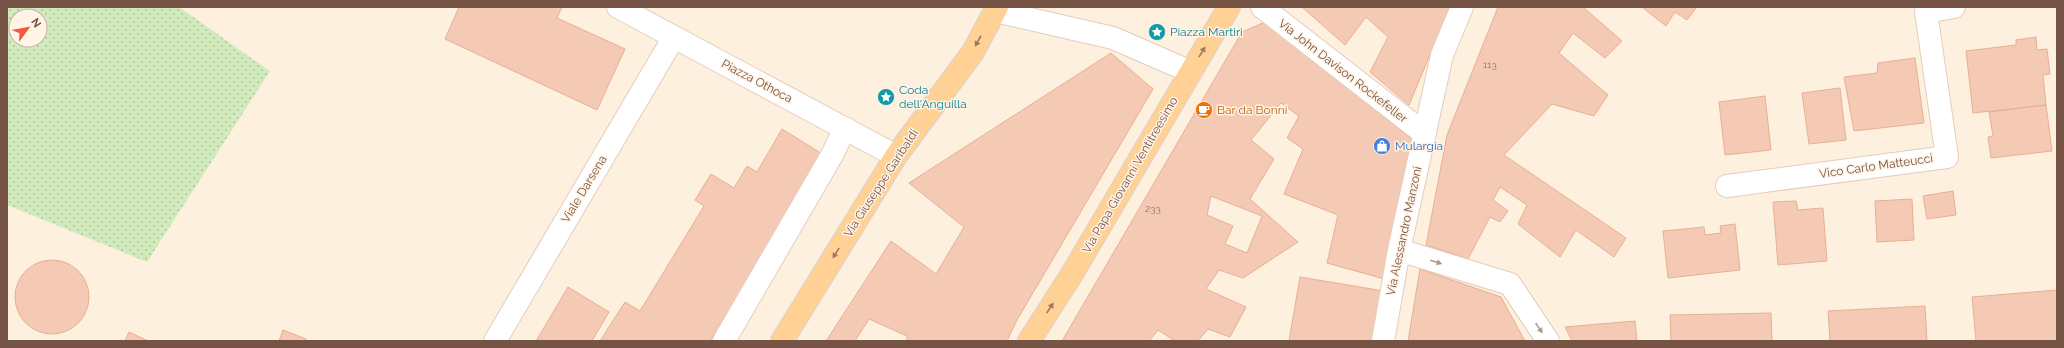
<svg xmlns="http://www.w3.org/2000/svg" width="2064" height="348" font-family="Raleway,sans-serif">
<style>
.grass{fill:url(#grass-dots);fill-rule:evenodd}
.building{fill:#f4cab5;stroke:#e8af94;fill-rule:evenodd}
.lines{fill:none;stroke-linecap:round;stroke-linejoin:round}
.minor-casing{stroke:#e4cdbd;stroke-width:24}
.major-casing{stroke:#dbd2cf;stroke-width:24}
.minor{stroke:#fff;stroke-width:22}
.major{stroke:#ffd194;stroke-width:22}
.oneway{fill:#9e795d}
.oneway2{fill:#ac988f}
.labels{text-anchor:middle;stroke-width:3;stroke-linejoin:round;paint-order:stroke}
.number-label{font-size:10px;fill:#957161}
.culture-label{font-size:12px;fill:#0d838f;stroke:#fff4e6;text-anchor:start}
.street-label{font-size:12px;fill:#755345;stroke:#fff4e6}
.food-label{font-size:12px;fill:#c56008;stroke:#fff4e6;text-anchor:start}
.shop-label{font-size:12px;fill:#366cbe;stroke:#fff4e6;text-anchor:start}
</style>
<defs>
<pattern id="grass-dots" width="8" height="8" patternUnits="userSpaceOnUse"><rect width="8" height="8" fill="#d2ebbd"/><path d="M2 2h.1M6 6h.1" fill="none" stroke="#afc19b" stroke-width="1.8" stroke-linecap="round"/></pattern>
</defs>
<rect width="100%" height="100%" fill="#fdf0de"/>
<path class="grass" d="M 7,7 L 179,7 L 270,71 L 147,262 L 7,205 ZM 16,16 L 40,16 L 40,40 L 16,40 Z"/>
<path class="building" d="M 459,7 L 562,7 L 557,18 L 625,49 L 597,110 L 445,39 Z
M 1302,7 L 1450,7 L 1409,105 L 1370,72 L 1388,37 L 1366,17 L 1345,45 Z
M 1498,7 L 1583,7 L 1622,41 L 1605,58 L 1573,33 L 1559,53 L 1608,95 L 1594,116 L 1552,104 L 1504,155 L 1626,238 L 1614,257 L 1576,230 L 1560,257 L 1518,224 L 1527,205 L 1500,187 L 1493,200 L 1508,211 L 1500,222 L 1490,217 L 1468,259 L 1426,245 L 1447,135 Z
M 1642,7 L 1697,7 L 1687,20 L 1675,12 L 1666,26 Z
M 1265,22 L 1413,140 L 1388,280 L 1327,263 L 1338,215 L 1284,194 L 1303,149 L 1287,138 L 1299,116 L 1281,103 L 1251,140 L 1274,159 L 1250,199 L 1298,242 L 1243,278 L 1219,270 L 1206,289 L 1246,307 L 1230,337 L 1208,329 L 1198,341 L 1175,341 L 1158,330 L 1149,341 L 1062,341 L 1242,32 ZM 1211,196 L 1262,216 L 1247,253 L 1225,244 L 1233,226 L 1207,215 Z
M 2036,37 L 2037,50 L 2047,49 L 2050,74 L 2043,75 L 2046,105 L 1973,113 L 1966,51 L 2016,45 L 2016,40 Z
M 1111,53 L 1153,89 L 1017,320 L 1007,341 L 907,341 L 907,336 L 869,319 L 855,341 L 826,341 L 891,241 L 936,274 L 964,227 L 909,183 Z
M 1915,58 L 1924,123 L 1854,131 L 1844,77 L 1877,73 L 1878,63 Z
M 1840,88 L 1846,140 L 1809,144 L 1802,93 Z
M 1765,96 L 1771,150 L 1725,155 L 1719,102 Z
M 2046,105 L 2052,151 L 1991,158 L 1988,137 L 1993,136 L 1989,112 Z
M 782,129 L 824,155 L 710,341 L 600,341 L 625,302 L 640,311 L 704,206 L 695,200 L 711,174 L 734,188 L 747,166 L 757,172 Z
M 1953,191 L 1956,215 L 1927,219 L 1923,196 Z
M 1912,199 L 1914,240 L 1877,242 L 1875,201 Z
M 1796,201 L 1798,210 L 1823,208 L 1827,261 L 1778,265 L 1773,202 Z
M 1735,224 L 1740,270 L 1668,278 L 1663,231 L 1704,227 L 1705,235 L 1721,233 L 1720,226 Z
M15 297a37 37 0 1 1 74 0a37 37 0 1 1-74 0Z
M 1420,269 L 1501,297 L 1525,341 L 1408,341 Z
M 1300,277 L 1384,291 L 1376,341 L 1289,341 Z
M 568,287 L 609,312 L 592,341 L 536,341 Z
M 2057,290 L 2057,341 L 1976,341 L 1972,297 Z
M 1925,306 L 1927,341 L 1830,341 L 1828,311 Z
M 1771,313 L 1772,341 L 1671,341 L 1670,315 Z
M 1635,321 L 1637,341 L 1572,341 L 1565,327 Z
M 283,330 L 306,339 L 306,341 L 279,341 Z
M 129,332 L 148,341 L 125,341 Z"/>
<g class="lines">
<g class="minor-casing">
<path id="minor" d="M 618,7 L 896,156
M 1262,7 L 1425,134
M 995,11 L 1113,38 L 1191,72
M 1727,186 L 1947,157 L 1926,12 L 1954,7
M 1399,250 L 1510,284 L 1548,341
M 495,341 L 674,37
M 724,341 L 832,155 L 845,128
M 1383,341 L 1399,250 L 1442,55 L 1462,7"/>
</g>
<g class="major-casing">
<path id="major" d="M 782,341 L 896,156 L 973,52 L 997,7
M 1029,341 L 1072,274 L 1229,7"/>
</g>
<use href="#minor" class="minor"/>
<use href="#major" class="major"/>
</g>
<defs><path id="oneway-solid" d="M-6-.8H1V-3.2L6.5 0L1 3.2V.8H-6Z"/></defs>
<g class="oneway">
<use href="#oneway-solid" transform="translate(978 41) rotate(119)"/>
<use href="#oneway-solid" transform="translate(1202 52) rotate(-59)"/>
<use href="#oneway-solid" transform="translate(836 253) rotate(122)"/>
<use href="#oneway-solid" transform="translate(1050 308) rotate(-57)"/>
</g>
<g class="oneway2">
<use href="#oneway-solid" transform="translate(1436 262) rotate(17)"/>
<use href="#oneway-solid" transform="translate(1539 328) rotate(56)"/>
</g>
<defs>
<g id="sight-disc" transform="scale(0.9)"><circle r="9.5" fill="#0f9aa8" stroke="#fff4e6"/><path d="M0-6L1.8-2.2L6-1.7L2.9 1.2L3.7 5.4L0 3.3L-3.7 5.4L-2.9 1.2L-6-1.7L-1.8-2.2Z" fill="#fff"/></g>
<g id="cafe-disc" transform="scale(0.9)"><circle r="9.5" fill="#e8710a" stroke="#fff4e6"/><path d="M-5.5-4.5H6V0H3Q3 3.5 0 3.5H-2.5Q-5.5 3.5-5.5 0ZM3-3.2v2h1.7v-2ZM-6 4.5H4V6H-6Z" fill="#fff"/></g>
<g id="shop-disc" transform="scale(0.9)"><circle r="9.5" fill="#3f7fe0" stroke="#fff4e6"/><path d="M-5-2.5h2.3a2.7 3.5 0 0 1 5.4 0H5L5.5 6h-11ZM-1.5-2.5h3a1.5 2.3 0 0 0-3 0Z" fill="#fff"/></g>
</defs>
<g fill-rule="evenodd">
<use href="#sight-disc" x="1157" y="32"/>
<use href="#sight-disc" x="886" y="97"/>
<use href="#cafe-disc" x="1204" y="110"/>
<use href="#shop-disc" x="1382" y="146"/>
</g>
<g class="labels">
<g class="number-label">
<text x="1490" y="68">113</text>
<text x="1153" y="212">233</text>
</g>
<g class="culture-label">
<text x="1170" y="36">Piazza Martiri</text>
<text x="899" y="94">Coda<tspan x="899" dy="14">dell'Anguilla</tspan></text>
</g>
<g class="street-label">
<text transform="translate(1343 71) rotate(38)" y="4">Via John Davison Rockefeller</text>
<text transform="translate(757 81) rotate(28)" y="4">Piazza Othoca</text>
<text transform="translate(1876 166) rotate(-8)" y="4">Vico Carlo Matteucci</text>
<text transform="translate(1130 175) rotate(-60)" y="4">Via Papa Giovanni Ventitreesimo</text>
<text transform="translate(881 183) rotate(-57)" y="4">Via Giuseppe Garibaldi</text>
<text transform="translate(584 189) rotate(-59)" y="4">Viale Darsena</text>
<text transform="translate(1404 231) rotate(-78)" y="4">Via Alessandro Manzoni</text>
</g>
<g class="food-label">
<text x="1217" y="114">Bar da Bonni</text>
</g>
<g class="shop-label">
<text x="1395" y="150">Mulargia</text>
</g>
</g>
<rect width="2064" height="348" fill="none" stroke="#755345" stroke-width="16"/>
<g transform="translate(28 28) rotate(58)"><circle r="19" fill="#fff4e6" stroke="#c8b4a6"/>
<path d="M0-3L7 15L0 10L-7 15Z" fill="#ef593c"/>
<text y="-6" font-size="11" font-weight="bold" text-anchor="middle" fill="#755345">N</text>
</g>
</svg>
